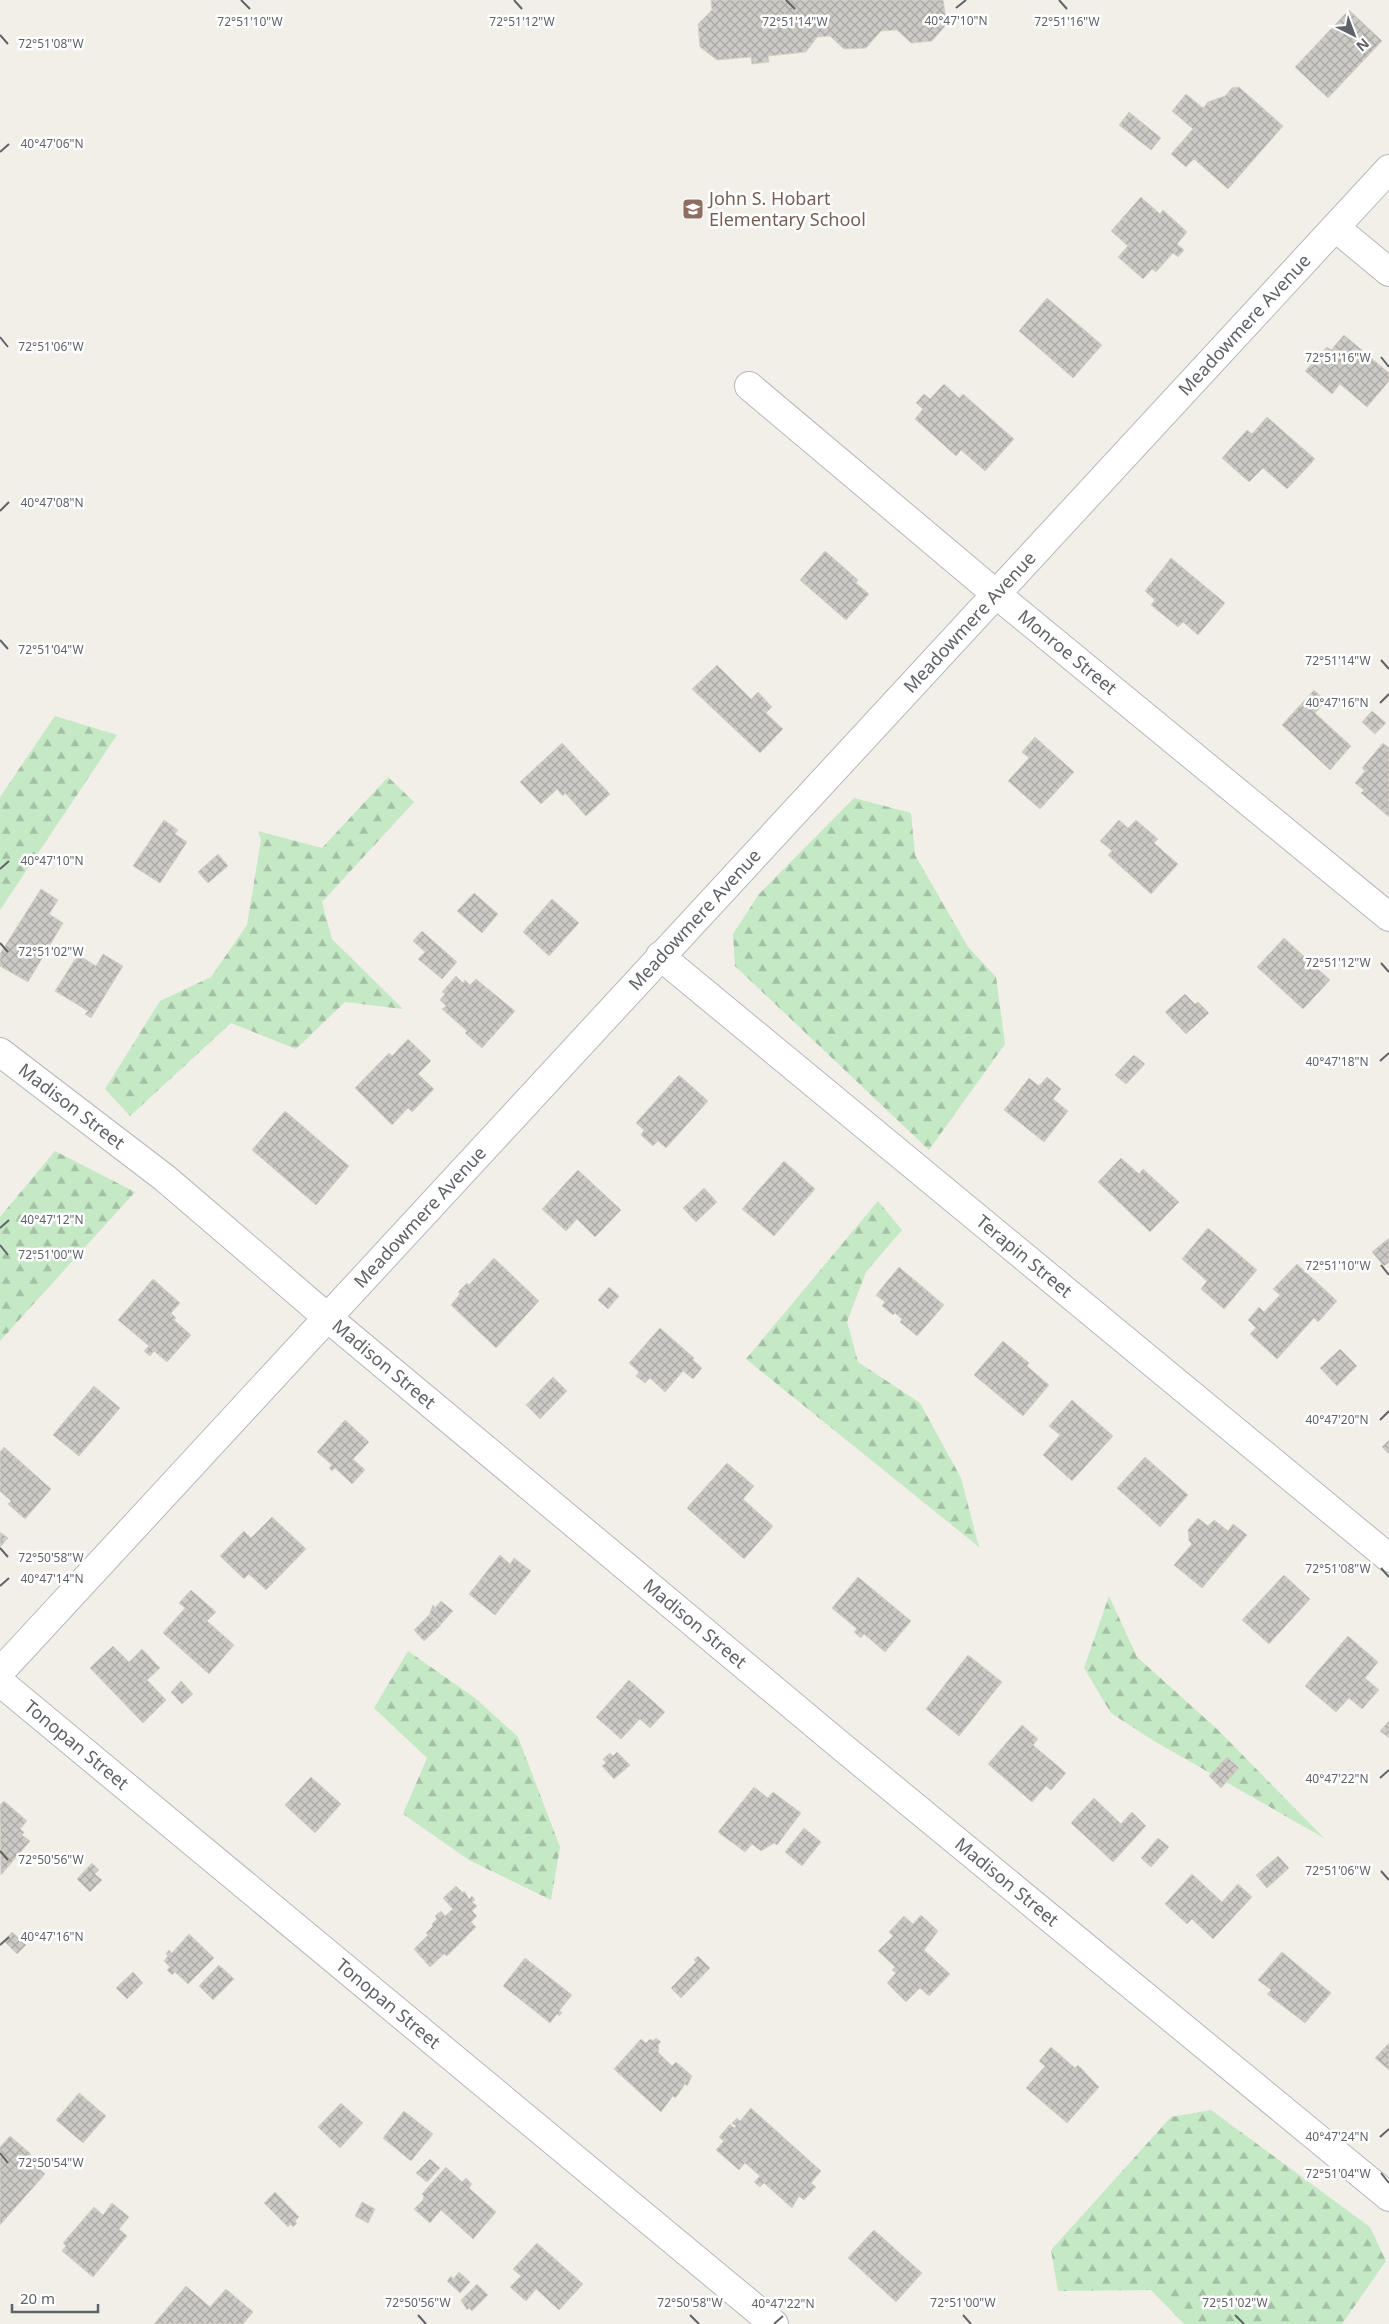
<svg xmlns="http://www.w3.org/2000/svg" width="1389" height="2324" font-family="'Noto Sans',sans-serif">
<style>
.forest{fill:url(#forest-firs)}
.building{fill:url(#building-cross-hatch);stroke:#d6d1c6}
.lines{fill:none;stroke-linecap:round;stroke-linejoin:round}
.minor-casing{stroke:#b5b8bc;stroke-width:30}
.tertiary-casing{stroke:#b5b8bc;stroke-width:30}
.minor{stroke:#fff;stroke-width:28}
.tertiary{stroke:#fff;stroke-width:28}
.ticks{fill:none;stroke:#5f6368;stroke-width:2}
.labels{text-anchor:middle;stroke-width:5;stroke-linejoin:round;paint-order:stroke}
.education-label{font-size:18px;fill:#785e54;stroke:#fff;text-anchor:start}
.street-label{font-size:18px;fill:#5f6368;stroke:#fff}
.ticks-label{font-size:12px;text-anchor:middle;fill:#5f6368;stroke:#fff;stroke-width:5;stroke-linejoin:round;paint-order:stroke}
</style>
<defs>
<pattern id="forest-firs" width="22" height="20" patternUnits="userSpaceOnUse" patternTransform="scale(1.25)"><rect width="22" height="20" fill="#c5e8c5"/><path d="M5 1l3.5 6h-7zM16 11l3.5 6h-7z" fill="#a3c0a4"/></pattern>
<pattern id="building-cross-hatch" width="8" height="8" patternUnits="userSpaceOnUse" patternTransform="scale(1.25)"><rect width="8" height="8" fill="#cccac5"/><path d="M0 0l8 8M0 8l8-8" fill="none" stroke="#a9a8a4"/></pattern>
</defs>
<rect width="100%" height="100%" fill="#f1efe8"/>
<path class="forest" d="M 55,716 L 117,735 L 0,910 L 0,797 Z
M 388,777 L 414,802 L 322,902 L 332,939 L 403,1009 L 345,1002 L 296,1049 L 231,1023 L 130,1116 L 105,1089 L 160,1001 L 211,977 L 247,925 L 261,840 L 258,831 L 322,848 Z
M 854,798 L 911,813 L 915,855 L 968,947 L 996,977 L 1005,1044 L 929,1150 L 735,966 L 733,934 L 759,894 Z
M 55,1151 L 135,1192 L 0,1341 L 0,1217 Z
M 878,1201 L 902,1230 L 866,1272 L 847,1322 L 858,1362 L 920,1403 L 961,1478 L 979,1547 L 746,1359 Z
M 1109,1596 L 1137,1657 L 1217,1729 L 1324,1838 L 1154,1741 L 1111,1713 L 1084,1668 Z
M 408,1651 L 475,1698 L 518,1737 L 560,1847 L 551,1900 L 469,1860 L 403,1814 L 427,1758 L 374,1708 Z
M 1211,2110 L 1370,2227 L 1386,2261 L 1342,2324 L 1184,2324 L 1151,2290 L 1058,2291 L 1051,2250 L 1171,2117 Z"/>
<path class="building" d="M 711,0 L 943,0 L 947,24 L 932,41 L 911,43 L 897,30 L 881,31 L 866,48 L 844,49 L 830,36 L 817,37 L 806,52 L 768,56 L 769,62 L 752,64 L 751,57 L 717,60 L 700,47 L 698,24 L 712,10 Z
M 1349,10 L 1382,41 L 1328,98 L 1295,67 Z
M 1239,87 L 1283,126 L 1228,189 L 1194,159 L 1186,167 L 1171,154 L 1193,129 L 1172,111 L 1186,94 L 1203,108 L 1208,102 L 1225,96 L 1232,88 Z
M 1129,112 L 1161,138 L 1151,150 L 1119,125 Z
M 1141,197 L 1160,214 L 1163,210 L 1187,232 L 1177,244 L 1184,250 L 1178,257 L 1173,253 L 1156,272 L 1152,269 L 1143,279 L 1118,257 L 1128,246 L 1111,231 Z
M 1047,298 L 1102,345 L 1073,378 L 1019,331 Z
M 1344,335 L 1389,373 L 1389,381 L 1367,407 L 1340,384 L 1332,394 L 1305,371 L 1327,347 L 1331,350 Z
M 944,384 L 959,398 L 963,394 L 1014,439 L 985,471 L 961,450 L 956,456 L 915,419 L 923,409 L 916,403 L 924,394 L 930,399 Z
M 1267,417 L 1315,459 L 1287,489 L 1263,468 L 1249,482 L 1222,458 L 1247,430 L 1252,434 Z
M 825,551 L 858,580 L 856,583 L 869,594 L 846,620 L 800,580 Z
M 1171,558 L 1225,603 L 1198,635 L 1183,622 L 1178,627 L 1151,605 L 1155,600 L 1145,591 Z
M 717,665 L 751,699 L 758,692 L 772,707 L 766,713 L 783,729 L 760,753 L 692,689 Z
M 1314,690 L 1326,701 L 1315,713 L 1351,746 L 1330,770 L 1282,725 Z
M 1372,711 L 1386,723 L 1375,734 L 1362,722 Z
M 1035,737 L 1074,772 L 1040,809 L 1008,781 L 1029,758 L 1022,752 Z
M 562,743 L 610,794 L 586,816 L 565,793 L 563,796 L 557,789 L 541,804 L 520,782 Z
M 1383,743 L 1389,748 L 1389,817 L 1361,793 L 1364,790 L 1355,783 L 1365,771 L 1362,768 Z
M 164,820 L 178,830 L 175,834 L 187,842 L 160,883 L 133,866 Z
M 1119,820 L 1128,828 L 1136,820 L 1158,839 L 1154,843 L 1178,864 L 1151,894 L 1108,855 L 1112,851 L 1100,841 Z
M 218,854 L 228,866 L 208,883 L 198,872 Z
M 41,889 L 58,900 L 49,914 L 63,923 L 28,982 L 0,966 L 0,954 Z
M 474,893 L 498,914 L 482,933 L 457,911 Z
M 552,899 L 579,923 L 549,956 L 523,932 Z
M 422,931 L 457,962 L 442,979 L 418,959 L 425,952 L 413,941 Z
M 1284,938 L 1330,980 L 1303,1009 L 1257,967 Z
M 103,954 L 123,966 L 91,1018 L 85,1014 L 88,1011 L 55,991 L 78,955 L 96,966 Z
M 456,976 L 463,983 L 465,980 L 470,985 L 476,979 L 515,1011 L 482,1048 L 465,1033 L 467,1031 L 442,1009 L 446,1006 L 440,1000 L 445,994 L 442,992 Z
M 1185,994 L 1195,1004 L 1198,1002 L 1209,1013 L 1186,1034 L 1165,1012 Z
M 408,1039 L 431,1061 L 418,1074 L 434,1089 L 412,1112 L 408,1108 L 392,1125 L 355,1088 L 389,1053 L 392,1056 Z
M 1134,1055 L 1145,1064 L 1126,1084 L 1115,1075 Z
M 679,1075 L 708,1101 L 666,1148 L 658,1141 L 653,1146 L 641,1135 L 644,1130 L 636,1123 Z
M 1047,1077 L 1061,1089 L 1053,1099 L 1068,1111 L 1044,1142 L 1004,1110 L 1029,1078 L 1039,1086 Z
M 285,1111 L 349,1166 L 316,1205 L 252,1150 Z
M 1121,1158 L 1139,1174 L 1143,1169 L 1179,1202 L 1150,1232 L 1098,1182 Z
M 784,1161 L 815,1189 L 774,1236 L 742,1209 Z
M 578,1170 L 621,1210 L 595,1237 L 577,1219 L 566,1231 L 542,1209 Z
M 704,1188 L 717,1202 L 696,1222 L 683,1208 Z
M 1208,1228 L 1257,1270 L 1224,1309 L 1201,1289 L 1207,1281 L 1182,1259 Z
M 1389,1238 L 1389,1262 L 1384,1266 L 1372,1252 Z
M 494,1258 L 539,1301 L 496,1348 L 451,1305 L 460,1294 L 458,1292 L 467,1283 L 469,1285 Z
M 1297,1264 L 1337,1301 L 1318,1322 L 1314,1318 L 1277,1359 L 1250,1334 L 1256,1328 L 1248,1320 L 1259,1307 L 1264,1312 L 1280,1295 L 1273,1289 Z
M 899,1267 L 944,1305 L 917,1336 L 900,1322 L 902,1319 L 895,1313 L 893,1315 L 882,1306 L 885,1302 L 876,1295 Z
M 153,1279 L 180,1303 L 171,1313 L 176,1318 L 174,1320 L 191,1335 L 167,1362 L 154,1351 L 150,1356 L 144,1351 L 149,1346 L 118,1320 Z
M 609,1287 L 619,1296 L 608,1309 L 598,1300 Z
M 660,1328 L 694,1358 L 693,1360 L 702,1368 L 693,1379 L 683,1371 L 665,1392 L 650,1378 L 645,1383 L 636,1376 L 639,1372 L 629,1363 Z
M 1003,1341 L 1029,1363 L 1027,1366 L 1049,1385 L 1023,1416 L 974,1375 Z
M 1340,1349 L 1357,1366 L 1337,1386 L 1320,1368 Z
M 553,1377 L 567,1391 L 540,1419 L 526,1405 Z
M 94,1386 L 120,1408 L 79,1456 L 53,1435 Z
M 1072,1400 L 1113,1436 L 1072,1481 L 1043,1455 L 1060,1435 L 1049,1426 Z
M 345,1420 L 369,1442 L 353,1459 L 365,1470 L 352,1484 L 335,1468 L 332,1471 L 329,1468 L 332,1465 L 317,1452 Z
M 1389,1440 L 1389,1454 L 1382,1447 Z
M 4,1447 L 51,1489 L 25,1519 L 8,1504 L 11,1501 L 0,1491 L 0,1452 Z
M 1145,1457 L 1188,1495 L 1160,1527 L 1117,1488 Z
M 727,1463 L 754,1486 L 743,1499 L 773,1526 L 744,1559 L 687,1508 Z
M 272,1517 L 306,1549 L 266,1590 L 249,1574 L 244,1579 L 220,1556 L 244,1531 L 251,1538 Z
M 1198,1518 L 1208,1526 L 1214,1520 L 1228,1531 L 1233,1524 L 1247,1535 L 1202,1588 L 1174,1565 L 1192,1544 L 1189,1541 L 1188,1530 Z
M 0,1532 L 8,1538 L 0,1547 Z
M 500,1555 L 510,1564 L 514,1558 L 531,1571 L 495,1615 L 469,1594 Z
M 1284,1575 L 1310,1599 L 1269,1644 L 1242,1620 Z
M 858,1577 L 911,1621 L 885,1652 L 864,1634 L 861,1638 L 854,1632 L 857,1629 L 832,1608 Z
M 191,1590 L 216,1612 L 207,1621 L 234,1645 L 209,1674 L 163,1633 L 185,1608 L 179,1603 Z
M 441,1601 L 453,1611 L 441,1624 L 430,1613 L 433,1605 L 435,1608 Z
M 430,1614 L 441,1625 L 424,1641 L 414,1630 Z
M 1348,1636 L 1378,1662 L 1365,1678 L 1379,1690 L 1362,1709 L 1349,1698 L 1336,1712 L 1305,1686 Z
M 113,1646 L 129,1662 L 142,1649 L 160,1668 L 147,1680 L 166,1700 L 143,1723 L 90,1668 Z
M 968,1655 L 1002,1682 L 959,1736 L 926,1709 Z
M 629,1680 L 665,1712 L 650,1728 L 640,1719 L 621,1739 L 596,1717 Z
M 181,1681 L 193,1694 L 182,1704 L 171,1692 Z
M 1389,1721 L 1389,1738 L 1380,1731 Z
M 1022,1725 L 1038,1739 L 1033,1745 L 1066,1773 L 1051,1790 L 1046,1786 L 1032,1802 L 988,1764 Z
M 617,1752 L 630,1765 L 614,1779 L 602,1766 L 606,1763 L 603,1759 L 610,1753 L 613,1756 Z
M 1227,1757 L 1239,1768 L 1221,1788 L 1209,1776 Z
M 311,1777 L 341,1804 L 315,1833 L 285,1805 Z
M 754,1787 L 768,1798 L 773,1792 L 801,1813 L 777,1845 L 774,1843 L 761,1851 L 752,1844 L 745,1852 L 718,1832 Z
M 1094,1798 L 1121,1824 L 1132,1812 L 1146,1826 L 1113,1862 L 1071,1823 Z
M 4,1801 L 27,1821 L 20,1829 L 24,1832 L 22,1835 L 30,1841 L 1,1875 L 0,1805 Z
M 804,1828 L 821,1842 L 802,1866 L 785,1852 Z
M 1158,1838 L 1169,1847 L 1151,1867 L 1141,1858 Z
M 1278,1856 L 1289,1868 L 1267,1888 L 1256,1875 Z
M 92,1863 L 99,1870 L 95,1874 L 102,1880 L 90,1892 L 77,1879 Z
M 1192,1874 L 1222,1902 L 1238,1884 L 1252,1897 L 1213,1939 L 1192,1919 L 1187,1924 L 1165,1904 Z
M 456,1886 L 463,1893 L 464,1891 L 469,1899 L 472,1896 L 475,1900 L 472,1902 L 477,1906 L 472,1911 L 477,1916 L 471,1922 L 476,1927 L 447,1956 L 444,1954 L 430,1967 L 414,1949 L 428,1935 L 426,1933 L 433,1926 L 432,1924 L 437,1919 L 435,1916 L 441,1911 L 445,1916 L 453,1909 L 443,1898 Z
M 921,1915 L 938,1931 L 924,1950 L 950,1974 L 929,1996 L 920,1988 L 906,2002 L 887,1983 L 896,1973 L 892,1970 L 895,1967 L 878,1951 L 893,1936 L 889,1932 L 904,1916 L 913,1924 Z
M 12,1932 L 26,1945 L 17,1954 L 4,1941 Z
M 189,1934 L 214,1958 L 188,1984 L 175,1972 L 172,1975 L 167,1970 L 170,1967 L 164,1961 L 168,1956 L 166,1954 L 169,1950 L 172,1953 Z
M 1282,1952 L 1331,1993 L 1305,2023 L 1267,1994 L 1271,1990 L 1258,1980 Z
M 698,1956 L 710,1968 L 681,1998 L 671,1988 L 696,1962 L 694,1960 Z
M 525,1958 L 572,1995 L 559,2011 L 562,2012 L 559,2016 L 557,2014 L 550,2023 L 503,1986 Z
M 219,1965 L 234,1979 L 213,2000 L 199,1986 Z
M 133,1972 L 143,1983 L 127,1999 L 116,1988 Z
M 656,2038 L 661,2042 L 658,2045 L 659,2050 L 658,2052 L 672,2066 L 676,2062 L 692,2076 L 687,2086 L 685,2084 L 677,2096 L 675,2098 L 673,2096 L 661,2112 L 614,2069 L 641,2039 L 646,2043 L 650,2039 L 653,2041 Z
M 1389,2043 L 1389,2070 L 1375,2058 Z
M 1051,2047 L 1075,2068 L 1078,2065 L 1099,2087 L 1067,2123 L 1026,2088 L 1045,2066 L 1039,2061 Z
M 79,2093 L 106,2116 L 83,2143 L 56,2120 Z
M 341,2103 L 363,2123 L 340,2148 L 318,2127 Z
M 751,2108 L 821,2171 L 811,2183 L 816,2187 L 804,2200 L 799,2196 L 792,2208 L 764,2183 L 760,2187 L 754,2182 L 760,2176 L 745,2163 L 739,2170 L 716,2150 L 724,2141 L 719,2137 L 730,2124 L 734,2128 L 736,2126 L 732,2123 L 737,2118 L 740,2121 Z
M 404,2111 L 433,2134 L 411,2161 L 383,2138 Z
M 10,2136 L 31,2154 L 27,2158 L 45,2174 L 0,2225 L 0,2147 Z
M 430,2159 L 440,2168 L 427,2182 L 416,2173 Z
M 446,2167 L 462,2182 L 466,2178 L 472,2184 L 469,2188 L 496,2212 L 473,2239 L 441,2210 L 430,2223 L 414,2209 L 423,2200 L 424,2196 L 422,2194 Z
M 275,2192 L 299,2217 L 295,2221 L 297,2223 L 293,2227 L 290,2224 L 288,2227 L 264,2203 Z
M 362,2202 L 375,2209 L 368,2223 L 355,2216 Z
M 112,2203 L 129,2217 L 119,2229 L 127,2236 L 93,2277 L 62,2251 L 66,2246 L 63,2243 L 94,2207 L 103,2215 Z
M 874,2230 L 922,2273 L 896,2302 L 848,2258 Z
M 537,2243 L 583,2284 L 559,2310 L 536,2289 L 526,2301 L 510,2287 L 521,2276 L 513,2269 Z
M 459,2272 L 470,2282 L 460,2293 L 447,2281 L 451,2276 L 453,2279 Z
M 477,2284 L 488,2295 L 472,2311 L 469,2308 L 467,2310 L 461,2300 Z
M 186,2286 L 210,2307 L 226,2289 L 253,2312 L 243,2324 L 154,2324 Z"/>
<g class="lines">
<g class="minor-casing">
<g id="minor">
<path d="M 1336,228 L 1389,272"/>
<path id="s1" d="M 749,386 L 996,594 L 1389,917"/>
<path id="s2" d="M 660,956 L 1389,1558"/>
<path id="s3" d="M 0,1672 L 1389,169"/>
<path id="s4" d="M 0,1682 L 774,2324"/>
</g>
</g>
<g class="tertiary-casing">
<g id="tertiary">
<path id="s5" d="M 0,1052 L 166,1179 L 328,1318 L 841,1746 L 1389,2197"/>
</g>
</g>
<use href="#minor" class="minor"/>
<use href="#tertiary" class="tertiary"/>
</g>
<path class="ticks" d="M 241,0 L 250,9M 514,0 L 522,9M 786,0 L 795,9M 1059,0 L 1067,9M 956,8 L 966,0M 0,35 L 8,44M 0,152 L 9,144M 0,337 L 8,347M 1381,357 L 1389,367M 0,511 L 9,502M 0,640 L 8,649M 1381,660 L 1389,669M 1380,703 L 1389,694M 0,869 L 9,861M 0,943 L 8,952M 1381,963 L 1389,972M 1380,1061 L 1389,1053M 0,1228 L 9,1220M 0,1245 L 8,1255M 1381,1265 L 1389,1275M 1380,1420 L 1389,1411M 0,1548 L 8,1557M 1381,1568 L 1389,1577M 0,1586 L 9,1578M 1380,1778 L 1389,1770M 0,1851 L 8,1860M 1381,1871 L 1389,1880M 0,1945 L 9,1937M 1380,2137 L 1389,2129M 0,2153 L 8,2163M 1381,2173 L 1389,2183M 418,2315 L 426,2324M 690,2315 L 699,2324M 963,2315 L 971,2324M 1235,2315 L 1244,2324M 774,2324 L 783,2316"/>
<defs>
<g id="school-square" transform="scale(1.125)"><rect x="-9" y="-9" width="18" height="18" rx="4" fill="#8d6e63" stroke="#fff"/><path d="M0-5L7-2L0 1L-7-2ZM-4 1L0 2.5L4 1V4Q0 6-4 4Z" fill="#fff"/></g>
</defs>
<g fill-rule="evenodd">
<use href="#school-square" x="693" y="209"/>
</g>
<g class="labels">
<g class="education-label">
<text x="709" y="205">John S. Hobart<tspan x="709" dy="21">Elementary School</tspan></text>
</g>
<g class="street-label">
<text dy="6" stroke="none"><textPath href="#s3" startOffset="1834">Meadowmere Avenue</textPath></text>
<text dy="6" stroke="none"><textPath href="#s3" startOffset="1429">Meadowmere Avenue</textPath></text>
<text dy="6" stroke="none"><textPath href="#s1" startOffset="415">Monroe Street</textPath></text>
<text dy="6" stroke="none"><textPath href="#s3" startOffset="1024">Meadowmere Avenue</textPath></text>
<text dy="6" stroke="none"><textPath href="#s5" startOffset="90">Madison Street</textPath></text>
<text dy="6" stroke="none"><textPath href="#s3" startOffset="619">Meadowmere Avenue</textPath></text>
<text dy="6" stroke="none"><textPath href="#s2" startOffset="472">Terapin Street</textPath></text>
<text dy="6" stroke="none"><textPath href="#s5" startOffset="495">Madison Street</textPath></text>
<text dy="6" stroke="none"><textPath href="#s5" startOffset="900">Madison Street</textPath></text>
<text dy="6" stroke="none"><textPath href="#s4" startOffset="99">Tonopan Street</textPath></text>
<text dy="6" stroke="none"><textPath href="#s5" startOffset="1305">Madison Street</textPath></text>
<text dy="6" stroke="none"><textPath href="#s4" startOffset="504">Tonopan Street</textPath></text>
</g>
</g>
<g class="ticks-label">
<text x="956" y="25">40°47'10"N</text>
<text x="250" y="26">72°51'10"W</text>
<text x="522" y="26">72°51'12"W</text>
<text x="795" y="26">72°51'14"W</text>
<text x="1067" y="26">72°51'16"W</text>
<text x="51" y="48">72°51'08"W</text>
<text x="52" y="148">40°47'06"N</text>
<text x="51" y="351">72°51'06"W</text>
<text x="1338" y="362">72°51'16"W</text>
<text x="52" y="507">40°47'08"N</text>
<text x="51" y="654">72°51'04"W</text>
<text x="1338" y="665">72°51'14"W</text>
<text x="1337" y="707">40°47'16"N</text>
<text x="52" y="865">40°47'10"N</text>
<text x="51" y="956">72°51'02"W</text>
<text x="1338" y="967">72°51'12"W</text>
<text x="1337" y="1066">40°47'18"N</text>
<text x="52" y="1224">40°47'12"N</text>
<text x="51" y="1259">72°51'00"W</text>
<text x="1338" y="1270">72°51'10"W</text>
<text x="1337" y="1424">40°47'20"N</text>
<text x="51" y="1562">72°50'58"W</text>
<text x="1338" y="1573">72°51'08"W</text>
<text x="52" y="1583">40°47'14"N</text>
<text x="1337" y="1783">40°47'22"N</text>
<text x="51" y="1864">72°50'56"W</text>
<text x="1338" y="1875">72°51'06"W</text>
<text x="52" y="1941">40°47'16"N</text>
<text x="1337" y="2141">40°47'24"N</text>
<text x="51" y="2167">72°50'54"W</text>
<text x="1338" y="2178">72°51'04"W</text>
<text x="418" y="2307">72°50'56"W</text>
<text x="690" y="2307">72°50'58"W</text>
<text x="963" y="2307">72°51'00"W</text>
<text x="1235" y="2307">72°51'02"W</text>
<text x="783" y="2308">40°47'22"N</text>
</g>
<g transform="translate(1354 35) rotate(138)" stroke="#ffffff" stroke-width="4" paint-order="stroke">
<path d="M0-4L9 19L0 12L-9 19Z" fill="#5f6368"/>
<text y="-8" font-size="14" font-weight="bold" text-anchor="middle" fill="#5f6368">N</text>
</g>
<path d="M12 2304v8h86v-8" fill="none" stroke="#5f6368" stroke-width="2.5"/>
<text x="20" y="2304" font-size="15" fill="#5f6368" stroke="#ffffff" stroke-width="4" paint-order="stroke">20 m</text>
</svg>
